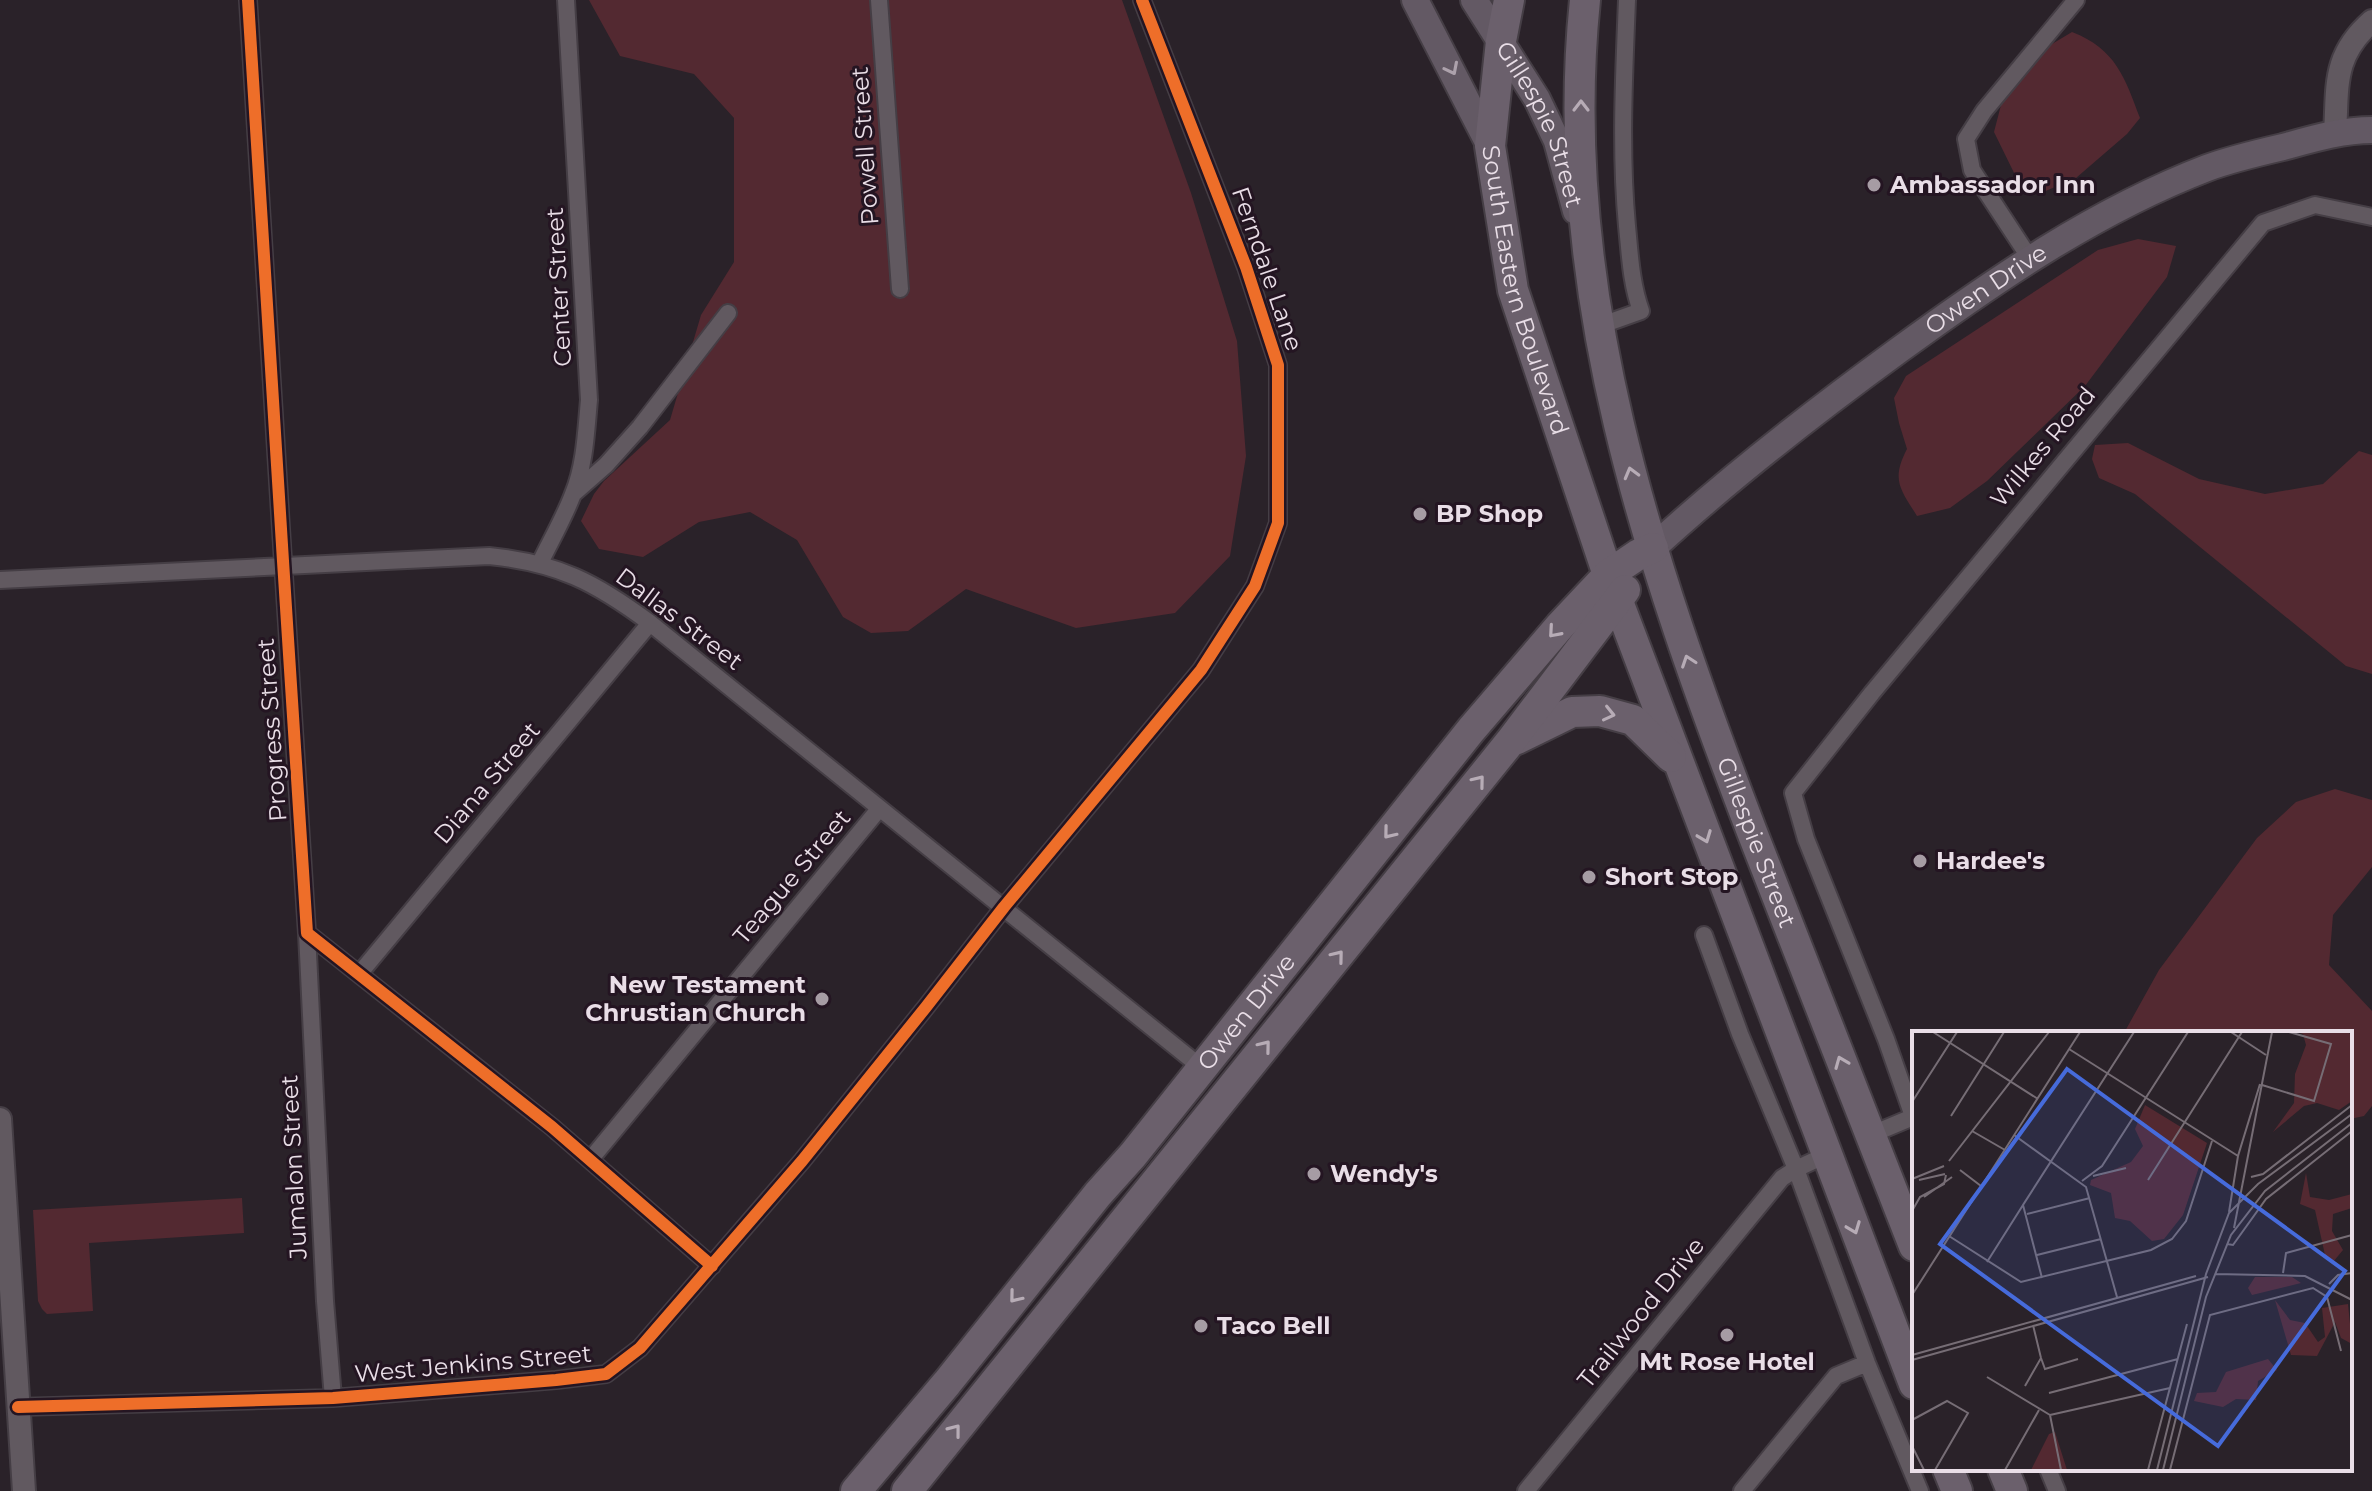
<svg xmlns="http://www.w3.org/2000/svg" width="2372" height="1491" font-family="Montserrat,sans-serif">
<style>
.green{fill:#532931}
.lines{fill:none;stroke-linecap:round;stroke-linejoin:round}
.street-casing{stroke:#453e45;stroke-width:20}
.secondary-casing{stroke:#453e45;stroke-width:26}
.primary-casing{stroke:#453e45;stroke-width:30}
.highway-casing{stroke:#453e45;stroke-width:34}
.street{stroke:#615960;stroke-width:16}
.secondary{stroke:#615960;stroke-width:22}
.primary{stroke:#635964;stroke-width:26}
.highway{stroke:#6b606c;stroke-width:30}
.cycleway-casing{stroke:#241522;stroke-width:17}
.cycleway{stroke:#ee6e29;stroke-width:12}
.oneway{stroke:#ada2ac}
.oneway2{stroke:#b7acb6}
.poi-dot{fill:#a69ca4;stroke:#241522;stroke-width:3}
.labels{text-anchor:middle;stroke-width:6;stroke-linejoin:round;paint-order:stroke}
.street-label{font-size:24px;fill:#e9dee7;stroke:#241522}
.poi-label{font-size:24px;font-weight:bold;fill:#e9dee7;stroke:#241522;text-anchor:start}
.inset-road{fill:none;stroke:#766d75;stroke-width:2}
.view{fill:#466bdb;fill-opacity:0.15;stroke:#466bdb;stroke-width:4}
.inset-edge{fill:none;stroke:#e9dee7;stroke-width:4}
</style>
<rect width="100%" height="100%" fill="#2a2229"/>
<path class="green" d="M 589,0 L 1122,0 L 1191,193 L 1237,341 L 1246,456 L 1230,556 L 1175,613 L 1076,628 L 966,589 L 908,631 L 871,633 L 843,617 L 797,540 L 750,512 L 699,522 L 643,557 L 599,549 L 581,521 L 594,494 L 604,481 L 670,420 L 701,315 L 734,262 L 734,118 L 694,74 L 620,56 Z
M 2072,32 C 2116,49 2125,78 2140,118 L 2127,134 L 2076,178 L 2041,193 L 2018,181 L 1994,132 L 2001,105 L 2042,50 Z
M 2138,239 L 2176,246 L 2167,277 L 2085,386 L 1987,481 L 1950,508 L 1917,516 C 1900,489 1891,480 1907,449 L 1899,423 L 1894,398 L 1906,376 L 2098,250 Z
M 2128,443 L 2199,479 L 2265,494 L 2323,484 L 2359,451 L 2372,455 L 2372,674 L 2346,666 L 2135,494 L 2099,478 L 2092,459 L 2095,445 Z
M 2335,789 L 2372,800 L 2372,867 L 2333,915 L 2329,965 L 2372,1011 L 2372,1106 L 2364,1116 L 2350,1119 L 2350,1033 L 2124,1033 L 2159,970 L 2257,838 L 2296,802 Z
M 242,1198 L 244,1233 L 89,1243 L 93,1311 L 47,1314 L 42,1309 L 38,1301 L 33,1210 Z"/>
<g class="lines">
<g class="street-casing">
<path id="street" d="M 248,0 C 265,311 288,622 307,933 L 552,1127 L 712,1266
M 879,0 L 900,289
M 2031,260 L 1972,170 L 1966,139 L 1984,111 L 2076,0
M 1599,326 L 1641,311 C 1631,283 1630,255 1627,226 C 1620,151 1624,75 1627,0
M 573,494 L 606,465 L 640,427 L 728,313
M 540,563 C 551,540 564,518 573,494 C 585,465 586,432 589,400 L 566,0
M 0,580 L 489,556 C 558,563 595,582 650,623 L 1202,1068
M 307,933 L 325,1301 L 333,1398
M 1704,935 L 1740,1034 L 1796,1169 L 1867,1363 L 1920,1491
M 360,973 L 650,623
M 1914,1119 L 1886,1039 L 1806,839 L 1793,793 L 1872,693 L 2263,223 L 2315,205 L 2372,217
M 1870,1135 L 1913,1117
M 590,1160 L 879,809
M 18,1407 L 333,1398 L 556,1380 L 606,1374 L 640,1348 L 802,1161 L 926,1007 L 1004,907 L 1201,670 L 1255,586 L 1278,523 L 1278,365 L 1246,267 L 1142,0
M 2048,1469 L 2057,1491
M 1526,1491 L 1782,1178 L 1796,1169 L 1826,1155
M 1742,1491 L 1836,1376 L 1867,1363"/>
</g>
<g class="secondary-casing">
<path id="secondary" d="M 2335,134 C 2338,86 2332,56 2372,21
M 0,1119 L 24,1491"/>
</g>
<g class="primary-casing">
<g id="primary">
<path d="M 1415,0 L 1490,146"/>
<path id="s1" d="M 1474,0 L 1537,99 L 1557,141 L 1576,211"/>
<path id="s2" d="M 1653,548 C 1730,477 1814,412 1899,350 C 1995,280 2095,211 2207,168 C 2231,159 2257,153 2283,147 C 2312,139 2342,130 2372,130"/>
</g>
</g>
<g class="highway-casing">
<g id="highway">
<path id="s3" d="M 1509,0 L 1501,41 L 1490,146 L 1513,290 L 1608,575 L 1914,1384"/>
<path id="s4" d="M 1585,0 C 1555,290 1650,565 1752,832 C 1805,970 1859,1108 1914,1246"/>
<path d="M 1517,739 L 1572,712 L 1600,711 L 1633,720 L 1671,757"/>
<path d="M 1948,1469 L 1957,1491"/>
<path d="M 2003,1469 L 2012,1491"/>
<path id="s5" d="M 856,1491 L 947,1383 L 1098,1194 L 1133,1155 L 1471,730 L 1560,626 L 1608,575 L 1639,554 L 1653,548"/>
<path d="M 907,1491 L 1510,742 L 1625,590"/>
</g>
</g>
<use href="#street" class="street"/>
<use href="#secondary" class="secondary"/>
<use href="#primary" class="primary"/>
<use href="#highway" class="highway"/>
<g class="cycleway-casing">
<path id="cycleway" d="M 248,0 C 265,311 288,622 307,933 L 552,1127 L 712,1266
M 18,1407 L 333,1398 L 556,1380 L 606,1374 L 640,1348 L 802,1161 L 926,1007 L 1004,907 L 1201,670 L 1255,586 L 1278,523 L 1278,365 L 1246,267 L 1142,0"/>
</g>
<use href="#cycleway" class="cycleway"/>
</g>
<defs><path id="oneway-chevron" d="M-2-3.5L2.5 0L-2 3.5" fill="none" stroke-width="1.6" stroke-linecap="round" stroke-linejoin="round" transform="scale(2)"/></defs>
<use class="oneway" href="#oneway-chevron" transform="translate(1452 69) rotate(63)"/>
<g class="oneway2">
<use href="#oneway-chevron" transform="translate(1581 106) rotate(-90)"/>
<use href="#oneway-chevron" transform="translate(1631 473) rotate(-105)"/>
<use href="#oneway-chevron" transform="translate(1554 632) rotate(131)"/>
<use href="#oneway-chevron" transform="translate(1688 661) rotate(-109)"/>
<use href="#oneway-chevron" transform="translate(1609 714) rotate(13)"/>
<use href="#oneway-chevron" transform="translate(1479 781) rotate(-51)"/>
<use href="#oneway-chevron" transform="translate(1389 833) rotate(129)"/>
<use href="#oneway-chevron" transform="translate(1705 837) rotate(69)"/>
<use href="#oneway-chevron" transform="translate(1338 956) rotate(-51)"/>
<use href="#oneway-chevron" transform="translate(1265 1046) rotate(-51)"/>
<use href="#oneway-chevron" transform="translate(1841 1062) rotate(-112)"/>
<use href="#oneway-chevron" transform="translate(1854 1228) rotate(69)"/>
<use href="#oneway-chevron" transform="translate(1015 1297) rotate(129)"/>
<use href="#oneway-chevron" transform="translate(955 1430) rotate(-52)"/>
</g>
<g class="poi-dot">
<circle cx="1874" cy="185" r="8"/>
<circle cx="1420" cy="514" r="8"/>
<circle cx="1920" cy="861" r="8"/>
<circle cx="1589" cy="877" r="8"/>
<circle cx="822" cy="999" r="8"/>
<circle cx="1314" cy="1174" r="8"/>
<circle cx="1201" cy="1326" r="8"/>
<circle cx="1727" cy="1335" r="8"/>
</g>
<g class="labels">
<g class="street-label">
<text dy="8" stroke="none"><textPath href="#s1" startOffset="142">Gillespie Street</textPath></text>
<text transform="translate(865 146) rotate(-94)" y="8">Powell Street</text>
<text transform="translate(1267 269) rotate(71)" y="8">Ferndale Lane</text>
<text transform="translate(559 287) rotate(-93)" y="8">Center Street</text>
<text dy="8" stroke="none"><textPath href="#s2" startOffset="422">Owen Drive</textPath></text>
<text dy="8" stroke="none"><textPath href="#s3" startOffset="296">South Eastern Boulevard</textPath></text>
<text transform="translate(2043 447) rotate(-50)" y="8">Wilkes Road</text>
<text transform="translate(679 619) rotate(37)" y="8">Dallas Street</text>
<text transform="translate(272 730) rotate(-94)" y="8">Progress Street</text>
<text transform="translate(487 783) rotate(-50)" y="8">Diana Street</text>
<text dy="8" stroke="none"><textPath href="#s4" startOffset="868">Gillespie Street</textPath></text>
<text transform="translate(792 877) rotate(-50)" y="8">Teague Street</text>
<text dy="8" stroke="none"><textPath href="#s5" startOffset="618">Owen Drive</textPath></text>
<text transform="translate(294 1167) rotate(-93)" y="8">Jumalon Street</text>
<text transform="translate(1641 1313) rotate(-51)" y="8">Trailwood Drive</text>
<text transform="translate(473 1364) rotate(-5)" y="8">West Jenkins Street</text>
</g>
<g class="poi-label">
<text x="1890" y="193">Ambassador Inn</text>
<text x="1436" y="522">BP Shop</text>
<text x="1936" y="869">Hardee's</text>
<text x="1605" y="885">Short Stop</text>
<text x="806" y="993" text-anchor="end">New Testament<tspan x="806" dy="28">Chrustian Church</tspan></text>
<text x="1330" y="1182">Wendy's</text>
<text x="1217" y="1334">Taco Bell</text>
<text x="1727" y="1370" text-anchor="middle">Mt Rose Hotel</text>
</g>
</g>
<g transform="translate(1912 1031)">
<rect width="440" height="440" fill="#2a2229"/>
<path d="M 385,1 L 436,1 L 440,5 L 440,70 L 427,79 L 405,72 L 392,75 L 361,101 L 382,72 L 383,43 L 394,14 L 391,3 ZM 233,74 L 295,112 L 271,184 L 252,208 L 240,210 L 218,190 L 203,187 L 199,162 L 178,154 L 179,149 L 219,131 L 231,115 L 223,98 ZM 394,142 L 398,166 L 417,169 L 440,163 L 440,177 L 421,183 L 420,200 L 431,219 L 421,231 L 413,224 L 403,179 L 388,173 ZM 343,246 L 380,246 L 389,252 L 340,264 L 336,257 ZM 363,269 L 378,289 L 393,292 L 406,311 L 413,306 L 410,277 L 436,273 L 440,313 L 429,307 L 423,291 L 405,325 L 379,324 ZM 356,328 L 365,339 L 346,350 L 344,369 L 324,368 L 311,376 L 282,370 L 285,362 L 304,361 L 314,341 ZM 143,401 L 155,439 L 119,439 L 137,403 Z" fill="#532931"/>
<path class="inset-road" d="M 21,1 L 126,68M 319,1 L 354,24M 157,18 L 326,125M 350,54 L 402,70 L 419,13 L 377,1M 0,71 L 45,1M 39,85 L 92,1M 60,100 L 93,119M 102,104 L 174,156 L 205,266M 37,130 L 137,1M 48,139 L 69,155M 181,145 L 214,137M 339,146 L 351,143 L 440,74M 0,148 L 32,135M 7,149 L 33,143M 236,149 L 330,1M 170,150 L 190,135 L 276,1M 12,166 L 40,146M 0,180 L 8,166 L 32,153 L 34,144M 317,181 L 326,125 L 348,53M 115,183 L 178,167M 322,197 L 360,1M 37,205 L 109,251 L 239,219 L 260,208 L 274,190 L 300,110M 315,213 L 321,214 L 354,168 L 440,100M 125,224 L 189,208M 75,231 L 111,174M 371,242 L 374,222 L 440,204M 303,243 L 393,245 L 440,269M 130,247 L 111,174 L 222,1M 417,253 L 426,244 L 440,242M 0,264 L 168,1M 121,294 L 129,327M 0,324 L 284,245M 0,329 L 296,246M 75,346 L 138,384M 113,355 L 129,327 L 133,338 L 166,328M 137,362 L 266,328M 138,384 L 258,357M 138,384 L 149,439M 0,389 L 35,370 L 56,382 L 23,439M 0,415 L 12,439M 93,439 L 127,379M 236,439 L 275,293M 245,439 L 294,243 L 317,182 L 346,153 L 440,83M 251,439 L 294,266 L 319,204 L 353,160 L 440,92M 258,439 L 298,284 L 401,257 L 415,266 L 429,320"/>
<path class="view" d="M 155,38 L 433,240 L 306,415 L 28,213 Z"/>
<rect width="440" height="440" class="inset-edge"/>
</g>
</svg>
